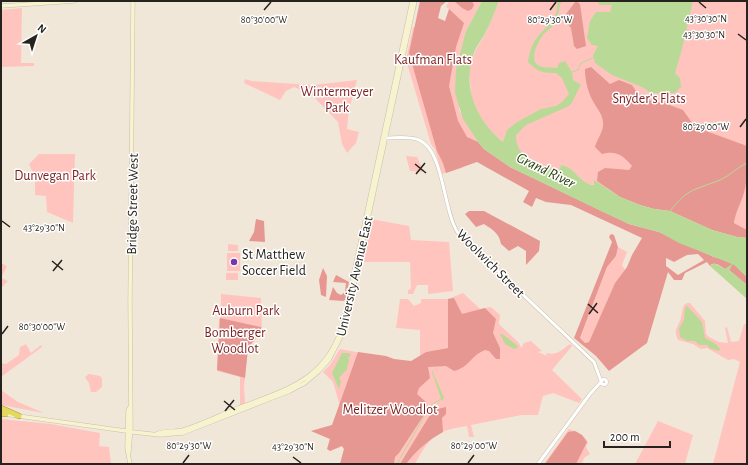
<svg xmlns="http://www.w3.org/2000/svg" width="748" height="465" font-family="'Alegreya Sans',sans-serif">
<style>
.green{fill:#ffc4be}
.forest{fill:#e79791;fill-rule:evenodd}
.water{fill:#b8da96}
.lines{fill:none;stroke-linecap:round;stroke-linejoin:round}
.stream{stroke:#b8da96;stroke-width:1}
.tertiary-casing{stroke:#c8bfb1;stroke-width:4}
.secondary-casing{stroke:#c8bfb1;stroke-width:4.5}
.motorway-casing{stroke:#a29845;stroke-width:6}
.tertiary{stroke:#fff;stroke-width:3}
.secondary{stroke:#f7f3ce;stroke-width:3.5}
.motorway{stroke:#e5d85b;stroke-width:5}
.ticks{fill:none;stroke:#26221d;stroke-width:1.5}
.poi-dot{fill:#7837ab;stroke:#fff;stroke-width:1.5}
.labels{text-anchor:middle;stroke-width:3;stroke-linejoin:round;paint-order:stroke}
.park-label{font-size:14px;fill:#7c1f20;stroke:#fff}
.street-label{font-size:14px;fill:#26221d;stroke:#fff}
.poi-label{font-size:14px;fill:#26221d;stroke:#fff;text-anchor:start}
.water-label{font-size:15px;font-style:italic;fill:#2e4313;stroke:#fff}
.ticks-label{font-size:10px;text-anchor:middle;fill:#26221d;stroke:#fff;stroke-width:3;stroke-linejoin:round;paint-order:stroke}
</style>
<rect width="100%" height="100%" fill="#f1e7d9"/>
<path class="green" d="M 449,1 L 456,2 L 462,8 L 470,1 L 482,1 L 466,31 L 459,110 L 478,142 L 462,168 L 442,174 L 435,150 L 431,144 L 406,60 L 413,27 L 455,36 L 449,9 L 446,7 Z
M 499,1 L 747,1 L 747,230 L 734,223 L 736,212 L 670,211 L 595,184 C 582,188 576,167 561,165 L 559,170 L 540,167 L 503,142 L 487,128 L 472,102 L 469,71 L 475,51 L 486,33 Z
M 22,8 L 21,63 L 34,63 L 34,66 L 1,67 L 1,10 Z
M 245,79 L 252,81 L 313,85 L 357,80 L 349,110 L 347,129 L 359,132 L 356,143 L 347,153 L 342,144 L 338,122 L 311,94 L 294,87 L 286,91 L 280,100 L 244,83 Z
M 39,154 L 75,154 L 73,223 L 47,212 L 46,196 L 35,195 L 35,177 L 29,164 Z
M 406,156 L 417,157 L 423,170 L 422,172 L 410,171 Z
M 371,219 L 409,226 L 411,240 L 449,242 L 453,291 L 428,294 L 428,285 L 417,285 L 413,294 L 408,294 L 408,290 L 411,289 L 410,262 L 363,262 Z
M 228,244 L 238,245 L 238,251 L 228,251 Z
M 618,247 L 627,252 L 622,265 L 625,270 L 615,283 L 589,342 L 585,343 L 580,339 L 607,267 L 616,256 Z
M 227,253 L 240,253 L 240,271 L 227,271 Z
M 1,263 L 7,266 L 1,278 L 8,281 L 1,288 Z
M 226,273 L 238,273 L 238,280 L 226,280 Z
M 463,293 L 480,309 L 491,307 L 500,315 L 499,324 L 519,343 L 521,348 L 524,343 L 531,341 L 542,351 L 538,352 L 547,356 L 546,353 C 556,356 562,350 570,344 L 572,346 L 552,370 L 582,399 L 579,403 L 553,393 L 543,396 L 538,415 L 522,415 L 471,425 L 474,437 L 469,437 L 467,426 C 434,431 430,437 415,464 L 340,464 L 344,449 L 342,446 L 330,451 L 327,449 L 330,439 L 311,431 L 332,425 L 340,406 L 333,382 L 323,372 L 330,365 L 340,349 L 420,364 L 448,348 L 426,352 L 420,357 L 420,330 L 396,328 L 400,299 L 408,299 L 414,306 L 421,303 L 421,299 L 448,299 Z
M 221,294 L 261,298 L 262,331 L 248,349 L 244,387 L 245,403 L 240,405 L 240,377 L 217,371 L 219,319 L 221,317 Z
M 687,303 L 690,303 L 705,321 L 706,334 L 709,337 L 719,342 L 728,343 L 725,328 L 727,327 L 731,342 L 739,341 L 744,324 L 746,324 L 747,321 L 747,464 L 713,464 L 740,362 L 734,359 L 728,360 L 707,348 L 701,349 L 693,344 L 678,340 C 673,329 678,328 681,318 C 682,314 682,309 684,305 Z
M 26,344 L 31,353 L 41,345 L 42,347 L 1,377 L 1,363 L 6,364 L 19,355 L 20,347 Z
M 89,374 L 100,376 L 102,379 L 102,387 L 96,392 L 91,392 L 89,383 L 85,377 Z
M 1,390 L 18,402 L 44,413 L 1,405 Z
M 1,419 L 51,424 L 100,433 L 99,446 L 109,447 L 111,464 L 1,464 Z
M 658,421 L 693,435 L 685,464 L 635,464 Z
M 569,429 C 578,432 583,434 588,442 L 586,447 L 590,454 L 584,458 L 582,464 L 544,464 Z"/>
<path class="forest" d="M 420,1 L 447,1 L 441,6 L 438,18 L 445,21 L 449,9 L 464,23 L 456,47 L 449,86 L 458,121 L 467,137 L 478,142 L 484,149 L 510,167 L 629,224 L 659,232 L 714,257 L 723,259 L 735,265 L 747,277 L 747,285 L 729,270 L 731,266 L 725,269 L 717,264 L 712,264 L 710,266 L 707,262 L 685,273 L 682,280 L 674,280 L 668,272 L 647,343 L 609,371 L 596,356 L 574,338 L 612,242 L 609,237 L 611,234 L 614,235 L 618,247 L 616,256 L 607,267 L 580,338 L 585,343 L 589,342 L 615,283 L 627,267 L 632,255 L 642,238 L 571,205 L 546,202 L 536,198 L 532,207 L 523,202 L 529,191 L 477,162 L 446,173 L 443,163 L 437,151 L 409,53 ZM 698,254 L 704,260 L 678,275 L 666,266 L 666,258 L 674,262 L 687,255 Z
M 454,1 L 472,1 L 474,5 L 472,9 L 468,11 L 462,8 Z
M 576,1 L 580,4 L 586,46 L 577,49 L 574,46 L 571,28 L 565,20 L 566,14 Z
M 591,67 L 610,84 L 619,80 L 632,85 L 641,99 L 664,103 L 683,110 L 695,127 L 747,146 C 747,161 748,182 743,196 C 739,207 736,211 734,223 L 747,230 L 747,238 L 737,237 L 712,230 L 670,211 L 654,209 L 640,205 L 620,197 L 597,181 L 598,172 L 605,168 L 629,170 L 632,166 C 623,155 616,150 602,154 L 595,147 C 597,139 604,131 603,123 C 603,115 598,110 594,103 C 588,93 585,81 585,69 Z
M 469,211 L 484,211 L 540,241 L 539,251 L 526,265 L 526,251 L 518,246 L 509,251 L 501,244 C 499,233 493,230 484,224 L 476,227 L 465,214 Z
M 256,219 L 264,221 L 265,242 L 249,241 L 254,232 Z
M 323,268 L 327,276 L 326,297 L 321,295 L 319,280 Z
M 336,275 L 349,282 L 345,300 L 343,301 L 329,300 L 333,287 L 337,293 L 341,295 L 345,292 L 346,283 L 333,282 Z
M 454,298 L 462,314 L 485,308 L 496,319 L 493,333 L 500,348 L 500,359 L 496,359 L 489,351 L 485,350 C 470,356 470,367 454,371 L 446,366 L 428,367 L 430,378 L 419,388 L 417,394 L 427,403 L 426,412 L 399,453 L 395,457 L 394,464 L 340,464 L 344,449 L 342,446 L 330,451 L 327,449 L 330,439 L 311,431 L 332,425 L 358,352 L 386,356 L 394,359 L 411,361 L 426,352 L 448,348 L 448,299 Z
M 220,318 L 261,327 L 261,331 L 248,348 L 245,378 L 217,370 Z
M 446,407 L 446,414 L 442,418 L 443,432 C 427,441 417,450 406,464 L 400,464 L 433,410 Z
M 575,431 L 582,435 L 587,442 L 576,464 L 545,464 L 568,432 Z"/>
<path class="water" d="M 482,1 L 499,1 C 495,11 491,22 486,32 C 483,38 478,44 475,50 C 461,85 475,119 503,142 L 507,130 L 517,122 L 541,109 L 556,106 L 562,102 L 569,94 L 562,78 L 556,73 C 542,73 538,72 528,62 C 529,56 530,49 533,44 C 541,28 560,22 557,1 L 562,1 C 558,6 560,16 554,24 C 551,29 546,31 543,35 C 538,42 528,60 539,66 C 543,68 552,67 557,68 L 559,63 L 565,61 L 572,72 L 573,80 L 581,85 C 576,92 575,100 569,106 L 526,125 L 516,135 C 515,158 540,168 559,170 L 561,165 C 576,167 579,184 594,185 L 594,180 L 620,197 L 640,205 L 654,209 L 670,211 L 712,230 L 737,237 L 747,238 L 747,277 L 733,264 L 729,270 L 747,285 L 747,299 L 710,266 L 714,263 L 725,269 L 732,264 L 679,243 L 659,232 L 629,224 L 603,212 L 510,167 L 484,149 L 478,142 L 463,119 L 455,93 L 456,70 L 466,31 Z
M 598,1 L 693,1 L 682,49 L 675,73 L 680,78 L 681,87 L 675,93 L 651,93 L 642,87 L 612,75 L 595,63 L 593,55 L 598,46 L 592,45 L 587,38 L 590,21 L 596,12 L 610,12 L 612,5 L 599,5 Z
M 687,306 L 702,322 L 705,338 L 716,344 L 720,349 L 719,351 L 709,348 L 708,345 L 699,345 L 695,341 L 687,341 L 680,337 L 679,328 L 684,320 L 685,308 Z
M 500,334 L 502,334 L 518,346 L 517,348 L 514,349 L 505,344 Z
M 342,353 L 348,353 L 351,355 L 348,358 L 349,360 L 347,369 L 339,378 L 341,381 L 339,389 L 332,373 Z
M 432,370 L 444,398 L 442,401 L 432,372 Z"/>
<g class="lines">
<path class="stream" d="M 572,72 L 578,70 L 581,63 L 593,58
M 670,211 C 688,188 695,190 720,180 C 730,176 737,167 747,163
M 397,464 L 430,406 L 441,399"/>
<g class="tertiary-casing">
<path id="tertiary" d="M 385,138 C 396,138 409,136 419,140 C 444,150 443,211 458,233 L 594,362 L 601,381
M601.5 382a2.5 2.5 0 1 1 5 0a2.5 2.5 0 1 1-5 0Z
M 538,464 L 590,394 L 601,382"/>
</g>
<g class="secondary-casing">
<path id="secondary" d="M 1,6 L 75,1
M 130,407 L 128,410 L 127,448 L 130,464
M 4,414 L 133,432 L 160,435 L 183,433 L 290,391 L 305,383 L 318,372 L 329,360 L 344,331 L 415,1
M 156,434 C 164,430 175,432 183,430 C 202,424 220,415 238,408 C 289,389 330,378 344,319 L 412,1
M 129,452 L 131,426 L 130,302 L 133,1"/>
</g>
<g class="motorway-casing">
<path id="motorway" d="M 1,408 L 19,416
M 1,414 L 6,414"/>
</g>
<use href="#tertiary" class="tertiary"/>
<use href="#secondary" class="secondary"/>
<use href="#motorway" class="motorway"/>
</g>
<path class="ticks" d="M 699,2 L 706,8M 264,10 L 271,2M 550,10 L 556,2M 738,34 L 746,40M 740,127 L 746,119M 415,164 L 426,173M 416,174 L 425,163M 2,221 L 10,227M 52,261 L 63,270M 53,271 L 62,260M 588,304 L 598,313M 589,314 L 597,303M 2,334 L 8,326M 224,401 L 235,410M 225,411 L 234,400M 293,457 L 301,463M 183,463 L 189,455M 468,463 L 474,455"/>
<circle class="poi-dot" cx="234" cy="262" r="4"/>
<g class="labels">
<g class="park-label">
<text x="433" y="64">Kaufman Flats</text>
<text x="337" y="96">Wintermeyer<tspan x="337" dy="16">Park</tspan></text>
<text x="649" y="103">Snyder's Flats</text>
<text x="55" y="180">Dunvegan Park</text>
<text x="246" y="315">Auburn Park</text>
<text x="235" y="337">Bomberger<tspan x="235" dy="16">Woodlot</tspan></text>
<text x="390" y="414">Melitzer Woodlot</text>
</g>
<g class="street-label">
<text transform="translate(132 204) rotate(-89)" y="5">Bridge Street West</text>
<text transform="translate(491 263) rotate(45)" y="5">Woolwich Street</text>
<text transform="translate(354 276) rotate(-77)" y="5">University Avenue East</text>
</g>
<g class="poi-label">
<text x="242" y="259">St Matthew<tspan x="242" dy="16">Soccer Field</tspan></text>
</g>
<g class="water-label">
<text transform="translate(546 170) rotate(26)" y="5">Grand River</text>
</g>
</g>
<g class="ticks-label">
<text x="706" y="22">43°30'30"N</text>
<text x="264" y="23">80°30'00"W</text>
<text x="550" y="23">80°29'30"W</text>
<text x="704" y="38">43°30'30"N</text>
<text x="706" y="130">80°29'00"W</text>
<text x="44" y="231">43°29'30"N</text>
<text x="42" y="330">80°30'00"W</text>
<text x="189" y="449">80°29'30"W</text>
<text x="474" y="449">80°29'00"W</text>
<text x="293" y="450">43°29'30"N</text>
</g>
<rect width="748" height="465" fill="none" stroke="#26221d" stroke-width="4"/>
<g transform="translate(36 36) rotate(39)" stroke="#ffffff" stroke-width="3" paint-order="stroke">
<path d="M0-3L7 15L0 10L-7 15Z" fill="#26221d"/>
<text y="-6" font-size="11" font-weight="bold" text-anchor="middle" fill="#26221d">N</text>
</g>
<path d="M604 441v6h66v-6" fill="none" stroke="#26221d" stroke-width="2"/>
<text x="610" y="441" font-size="12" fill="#26221d" stroke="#ffffff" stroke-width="3" paint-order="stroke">200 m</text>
</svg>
